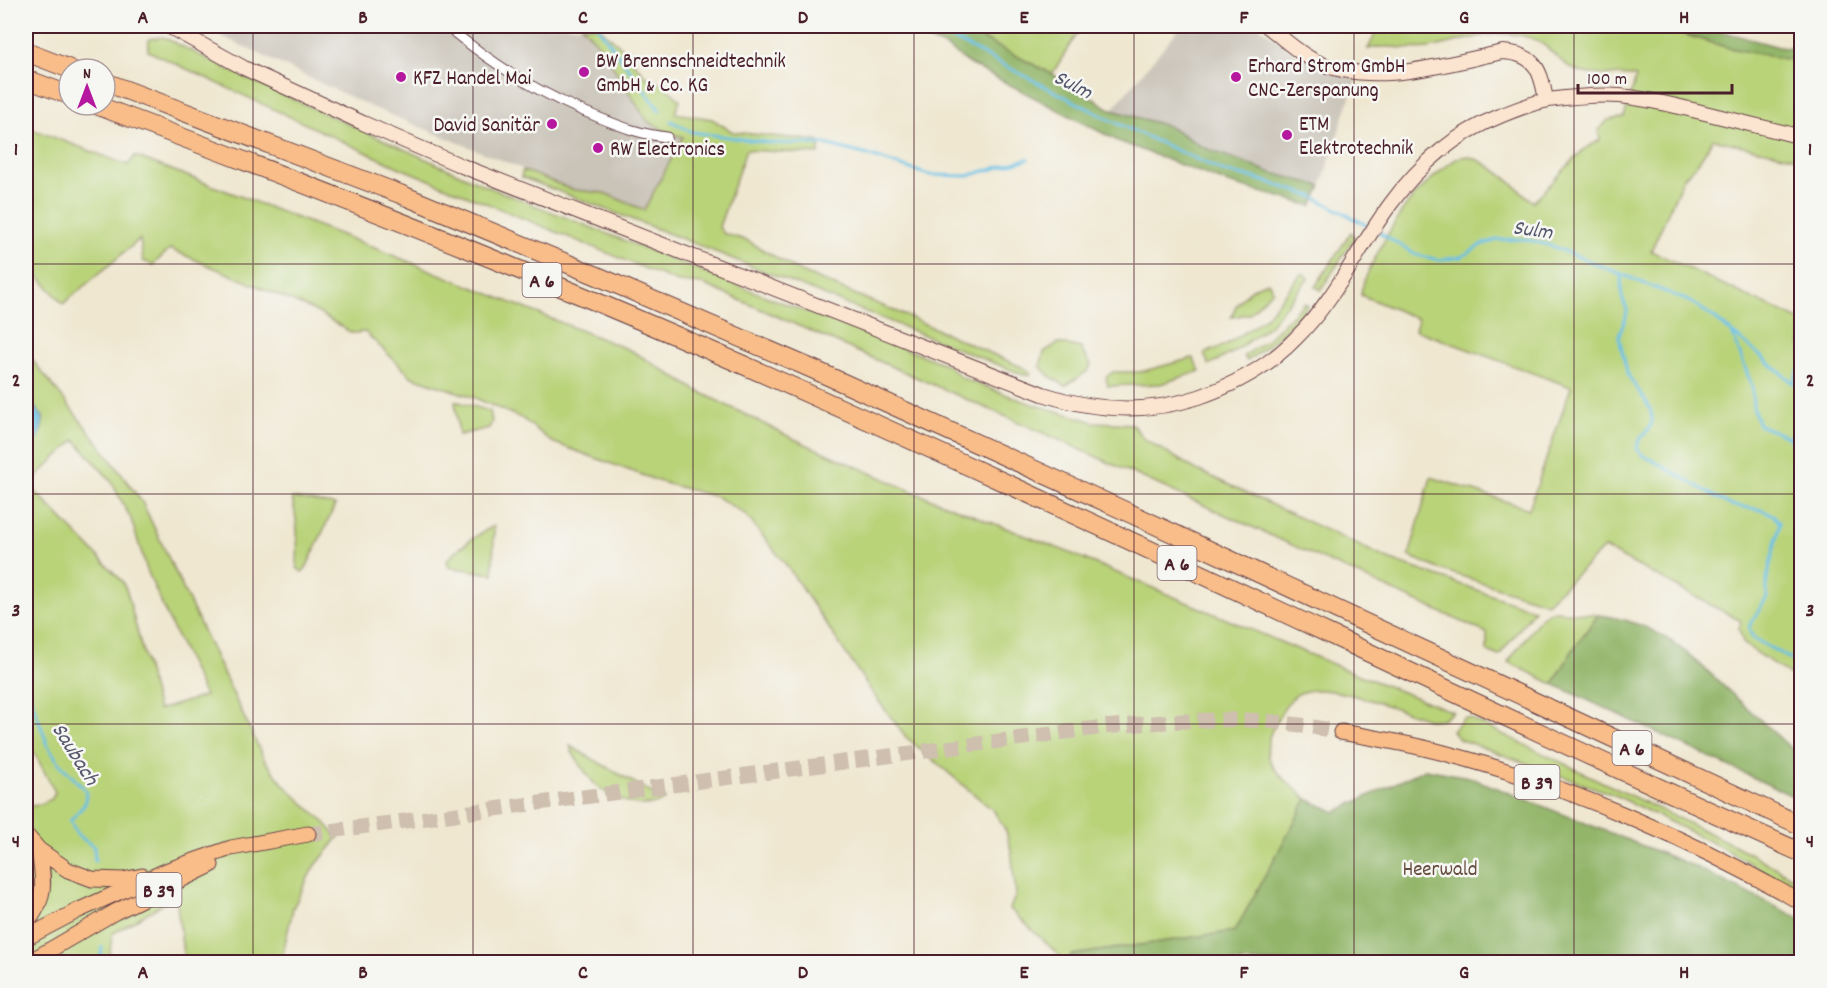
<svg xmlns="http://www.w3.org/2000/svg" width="1827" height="988" font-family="Dekko,sans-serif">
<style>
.industrial{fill:#c9c3b8}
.green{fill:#b9d379;stroke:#827952;stroke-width:1.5;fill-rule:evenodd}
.forest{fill:#92b569;stroke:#6e6a4a;stroke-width:1.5}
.water{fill:#68c0e5;stroke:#597088;stroke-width:1.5}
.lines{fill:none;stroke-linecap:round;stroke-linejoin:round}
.stream{stroke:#68c0e5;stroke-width:3}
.primary-tunnel{stroke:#cebfaf;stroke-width:15;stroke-dasharray:15 8;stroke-linecap:butt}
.street-casing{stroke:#633d44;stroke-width:11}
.secondary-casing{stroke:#633d44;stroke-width:16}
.primary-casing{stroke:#633d44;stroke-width:17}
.highway-casing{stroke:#633d44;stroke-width:20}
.street{stroke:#fff;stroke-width:9}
.secondary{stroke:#fce5d0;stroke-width:14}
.primary{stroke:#f8bd89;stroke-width:15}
.highway{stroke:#f8bd89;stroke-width:18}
.grid{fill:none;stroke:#4a1f2b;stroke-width:1.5;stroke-opacity:0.55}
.poi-dot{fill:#b5179e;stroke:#f6f6f2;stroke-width:2}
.labels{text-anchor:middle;stroke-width:5;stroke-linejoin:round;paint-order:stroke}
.shield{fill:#f6f6f2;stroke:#7e6067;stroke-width:1.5}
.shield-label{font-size:20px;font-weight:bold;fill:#4a1f2b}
.poi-label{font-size:21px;fill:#4a1f2b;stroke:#f6f6f2;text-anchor:start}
.park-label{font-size:21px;fill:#664c3e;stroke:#f6f6f2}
.water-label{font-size:22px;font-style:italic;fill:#54576c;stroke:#f6f6f2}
.neatline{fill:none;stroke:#4a1f2b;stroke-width:2}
.grid-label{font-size:20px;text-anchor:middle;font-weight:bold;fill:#4a1f2b}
</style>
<rect width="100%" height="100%" fill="#f6f6f2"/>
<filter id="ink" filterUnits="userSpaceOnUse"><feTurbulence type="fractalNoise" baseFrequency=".0167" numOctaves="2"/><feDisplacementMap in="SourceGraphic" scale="12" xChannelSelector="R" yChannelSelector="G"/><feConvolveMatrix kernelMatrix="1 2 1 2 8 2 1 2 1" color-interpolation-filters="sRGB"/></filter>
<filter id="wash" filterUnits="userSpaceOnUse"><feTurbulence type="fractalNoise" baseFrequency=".008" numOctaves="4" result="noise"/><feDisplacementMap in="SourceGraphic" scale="24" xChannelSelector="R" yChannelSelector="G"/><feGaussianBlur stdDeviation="1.35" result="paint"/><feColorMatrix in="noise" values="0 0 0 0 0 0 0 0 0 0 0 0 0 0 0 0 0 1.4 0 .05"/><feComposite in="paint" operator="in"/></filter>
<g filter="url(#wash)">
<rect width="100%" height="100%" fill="#efe7d0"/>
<path class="industrial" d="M 200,26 L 582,26 L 671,134 L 683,137 L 644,210 L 605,193 L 574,190 L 369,106 Z
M 1181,26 L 1259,26 L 1294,53 L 1356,79 L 1321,186 L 1272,173 L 1202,147 L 1171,127 L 1112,110 Z"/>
<path class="green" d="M 582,26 L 598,26 L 620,46 L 646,77 L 661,83 L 680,100 L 675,113 L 712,119 L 733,132 L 819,141 L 819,154 L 746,150 L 719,227 L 723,233 L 748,241 L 801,272 L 900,313 L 1026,369 L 1031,373 L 1030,375 L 1024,375 L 678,237 L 521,177 L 523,170 L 574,190 L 604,193 L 644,210 L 683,137 L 671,134 L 647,121 L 600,46 Z
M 962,26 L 1082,26 L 1052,74 L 977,36 Z
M 1379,26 L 1657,26 L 1729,48 L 1801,62 L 1801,159 L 1713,139 L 1700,160 L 1683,179 L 1651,251 L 1801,321 L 1801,683 L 1743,643 L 1739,629 L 1741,621 L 1604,548 L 1547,603 L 1439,569 L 1409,556 L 1431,477 L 1529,509 L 1571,387 L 1415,330 L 1418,319 L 1361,295 C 1361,278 1397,217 1409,202 C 1418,192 1449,160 1461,157 C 1479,151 1520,190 1533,202 L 1584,149 L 1600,140 L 1599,130 L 1608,120 L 1624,117 L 1636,77 C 1617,73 1591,78 1573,69 C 1550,57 1550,40 1519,35 C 1488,30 1457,43 1428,48 C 1407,51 1388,43 1368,49 Z
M 163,37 L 246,78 L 486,186 L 783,303 L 948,365 L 962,378 L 1026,402 L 1094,422 L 1132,424 L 1144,439 L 1195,469 L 1388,559 L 1534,610 L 1499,656 L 1487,651 L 1487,633 L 1048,435 L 703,284 L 678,282 L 398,167 L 148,51 L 149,39 Z
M 26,127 L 128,165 L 135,156 L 357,241 L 632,351 L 696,390 L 792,438 L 916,493 L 1070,553 L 1349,671 L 1453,712 L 1442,719 L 1432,720 C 1402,712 1321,676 1295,696 C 1286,702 1280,716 1274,726 C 1254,763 1283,776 1307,799 L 1235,931 L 1072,955 L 1065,962 L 1060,962 L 1063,959 L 1010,909 L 1016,894 L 1011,850 L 1006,831 L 994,811 L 906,737 L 874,695 L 787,566 L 745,514 L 717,497 L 661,482 L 552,442 L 523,419 L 473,397 L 412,377 L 365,332 L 352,333 L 315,311 L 170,249 L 153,265 L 143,261 L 140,239 L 63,304 L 26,262 Z
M 1351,232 L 1354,238 L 1321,290 L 1315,287 Z
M 1302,273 L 1309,278 L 1269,326 L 1232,353 L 1209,365 L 1204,354 L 1227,344 L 1264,319 Z
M 1268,282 L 1273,290 L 1249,314 L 1231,317 C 1237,301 1251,286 1268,282 Z
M 1304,303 L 1308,305 C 1290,327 1271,344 1247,361 L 1244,356 L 1267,340 Z
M 1058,343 L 1081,348 L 1083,353 L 1091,364 L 1088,371 L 1065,386 L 1048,375 L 1040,366 L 1044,352 Z
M 26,352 L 100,445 L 142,502 L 264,759 L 284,785 L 326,824 L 338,838 L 312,870 L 293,908 L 281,962 L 184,962 L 176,896 L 112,934 L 109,962 L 26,962 L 26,807 L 38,805 L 52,799 L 55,792 L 26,737 L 26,450 L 30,448 L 43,417 L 26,398 ZM 75,440 L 111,481 L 131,519 L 147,570 L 167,616 L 205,696 L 158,710 L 127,592 L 122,581 L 28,484 Z
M 1193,358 L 1200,371 L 1160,384 L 1108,386 L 1106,377 L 1113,372 L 1140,372 Z
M 455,401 L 490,411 L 492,422 L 489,428 L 459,435 Z
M 292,498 L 335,505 L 306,568 L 302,572 L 297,568 C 298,543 298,522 292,498 Z
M 494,526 L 493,574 L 449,567 L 447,561 C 459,546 477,535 494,526 Z
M 1557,611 L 1598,615 L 1576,645 L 1553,684 L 1508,662 L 1540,619 L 1548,612 Z
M 1464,718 L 1469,718 L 1744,850 L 1801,882 L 1801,891 L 1713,843 L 1617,796 L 1459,739 L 1452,731 Z
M 570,746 L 652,793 L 665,799 C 648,813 614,800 598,787 C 588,779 580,763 572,752 Z"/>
<path class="forest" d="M 899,26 L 962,26 L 977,36 L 1052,74 L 1112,110 L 1171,127 L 1202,147 L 1272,173 L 1321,186 L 1312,206 L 1228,183 L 1118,141 L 970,64 L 946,47 Z
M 1657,26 L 1702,26 L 1779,47 L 1801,50 L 1801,62 L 1729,48 Z
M 1598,615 C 1659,622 1687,652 1730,692 C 1754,714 1778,736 1801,758 L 1801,800 L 1553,684 L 1576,645 Z
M 1425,769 L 1469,777 L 1691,865 L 1801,919 L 1801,962 L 1065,962 L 1072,955 L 1235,931 L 1307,799 L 1335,812 Z"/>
<path class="water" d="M 26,398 L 43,417 C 43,430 38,443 26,450 Z"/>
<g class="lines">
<path class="stream" d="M 597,26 L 660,111
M 928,26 L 1112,121 L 1225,172 L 1254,178 L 1312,196 L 1370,227
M 671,121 L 692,132 L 771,143 L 825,144 L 868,155 L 929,175 L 967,176 L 1028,159
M 1378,232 L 1417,255 L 1439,260 L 1461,257 L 1481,245 L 1497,240 L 1524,239 L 1552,246 L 1621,274 C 1622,281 1620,290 1622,297 C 1623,302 1626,305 1627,310 C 1627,321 1620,327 1619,336 C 1619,339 1626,367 1627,372 C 1633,389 1653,402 1652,421 C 1651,432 1637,436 1637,449 L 1643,455 L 1730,505 L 1762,510 L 1773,515 L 1780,523 L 1767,578 L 1767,597 L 1750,624 L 1749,630 L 1754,639 L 1802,665
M 1621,274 L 1691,302 L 1712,316 L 1802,390
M 1731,330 L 1752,386 L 1753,407 L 1759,425 L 1788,437 L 1802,451
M 1793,383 L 1802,363
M 1788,437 L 1802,430
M 26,685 L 48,746 L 59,763 L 86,791 L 85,804 L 70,821 L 78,835 L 94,847 L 95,861
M 100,962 L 102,947"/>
</g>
</g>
<g filter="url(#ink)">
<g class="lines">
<path class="primary-tunnel" d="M 308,834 L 1104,727 C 1150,723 1197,719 1244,720 C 1277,721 1310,726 1341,732"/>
<g class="street-casing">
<path id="street" d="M 446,26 C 497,67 539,94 600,118 C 622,127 643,135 667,137"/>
</g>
<g class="secondary-casing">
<path id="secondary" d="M 168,26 L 244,68 L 363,123 L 462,166 L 1043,394 C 1094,411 1147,414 1199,397 C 1234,385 1269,366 1295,339 C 1335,300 1357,250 1389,206 C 1418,166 1454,134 1500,116 C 1515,110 1531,103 1548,100 C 1571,97 1597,94 1620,96 C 1649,99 1677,106 1705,113 C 1737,121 1769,129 1802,137
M 1267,26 C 1282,37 1298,53 1315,61 C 1372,88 1445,64 1503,52 C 1536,54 1541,71 1546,100"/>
</g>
<g class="primary-casing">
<path id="primary" d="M 1341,732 C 1376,738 1411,744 1444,753 C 1565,784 1694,841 1802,903
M 26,835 L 39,850 L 68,870 L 92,879 L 123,880 L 142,876
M 26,924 C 47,899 44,881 39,850
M 26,938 L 77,911 L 168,870 L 231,848 L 308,834
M 29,962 L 115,912 L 211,865"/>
</g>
<g class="highway-casing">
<path id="highway" d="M 26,52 L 70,69
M 26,79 L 69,95
M 105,82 L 400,194 L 595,275 L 817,371 L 1123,510 L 1802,826
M 96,105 C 292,178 487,254 679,337 C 1057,500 1426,684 1802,853"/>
</g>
<use href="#street" class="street"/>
<use href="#secondary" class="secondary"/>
<use href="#primary" class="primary"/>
<use href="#highway" class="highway"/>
</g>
</g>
<path class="grid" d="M 253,26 L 253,962M 473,26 L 473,962M 693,26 L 693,962M 914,26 L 914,962M 1134,26 L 1134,962M 1354,26 L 1354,962M 1574,26 L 1574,962M 26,264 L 1802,264M 26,494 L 1802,494M 26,724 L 1802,724"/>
<g class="poi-dot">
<circle cx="584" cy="72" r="6"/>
<circle cx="401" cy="77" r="6"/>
<circle cx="1236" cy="77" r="6"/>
<circle cx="552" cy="124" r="6"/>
<circle cx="1287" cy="135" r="6"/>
<circle cx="598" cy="148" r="6"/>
</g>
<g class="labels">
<g class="shield">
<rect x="522.5" y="263" width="39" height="34" rx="4.5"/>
<rect x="1157.5" y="546" width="39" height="34" rx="4.5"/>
<rect x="1612.5" y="731" width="39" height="34" rx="4.5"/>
<rect x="1514.5" y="765" width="45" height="34" rx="4.5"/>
<rect x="136.5" y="873" width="45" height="34" rx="4.5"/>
</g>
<g class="shield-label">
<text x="542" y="287">A 6</text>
<text x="1177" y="570">A 6</text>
<text x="1632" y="755">A 6</text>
<text x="1537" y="789">B 39</text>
<text x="159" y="897">B 39</text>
</g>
<g class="poi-label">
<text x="596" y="67">BW Brennschneidtechnik<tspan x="596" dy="24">GmbH &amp; Co. KG</tspan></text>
<text x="1248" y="72">Erhard Strom GmbH<tspan x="1248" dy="24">CNC-Zerspanung</tspan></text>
<text x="413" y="84">KFZ Handel Mai</text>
<text x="1299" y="130">ETM<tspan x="1299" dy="24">Elektrotechnik</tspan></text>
<text x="540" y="131" text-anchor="end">David Sanitär</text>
<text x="610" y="155">RW Electronics</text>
</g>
<g class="park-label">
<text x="1440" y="875">Heerwald</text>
</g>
<g class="water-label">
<text transform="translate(1074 83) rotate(27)" y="8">Sulm</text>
<text transform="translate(1533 228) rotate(8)" y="8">Sulm</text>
<text transform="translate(77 753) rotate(58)" y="8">Saubach</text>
</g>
</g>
<rect width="1827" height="988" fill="none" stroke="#f6f6f2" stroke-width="66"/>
<g transform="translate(87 87)"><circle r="28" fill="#f6f6f2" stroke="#b1a0a2" stroke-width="1.5"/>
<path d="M0-4.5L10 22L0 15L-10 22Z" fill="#b5179e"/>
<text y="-9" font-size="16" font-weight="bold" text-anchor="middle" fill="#4a1f2b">N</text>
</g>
<path d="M1578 84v9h154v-9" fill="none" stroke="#4a1f2b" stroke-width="3"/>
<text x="1587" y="84" font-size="18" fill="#4a1f2b" stroke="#f6f6f2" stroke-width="4.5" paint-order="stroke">100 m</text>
<rect x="33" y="33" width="1761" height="922" class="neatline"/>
<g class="grid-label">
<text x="143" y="23">A</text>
<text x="363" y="23">B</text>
<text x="583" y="23">C</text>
<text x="803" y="23">D</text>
<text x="1024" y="23">E</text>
<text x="1244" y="23">F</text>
<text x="1464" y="23">G</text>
<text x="1684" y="23">H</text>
<text x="16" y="155">1</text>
<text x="1810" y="155">1</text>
<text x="16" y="386">2</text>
<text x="1810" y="386">2</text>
<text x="16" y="616">3</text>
<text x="1810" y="616">3</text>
<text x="16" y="847">4</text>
<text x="1810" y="847">4</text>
<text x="143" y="978">A</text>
<text x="363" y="978">B</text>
<text x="583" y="978">C</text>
<text x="803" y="978">D</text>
<text x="1024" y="978">E</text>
<text x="1244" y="978">F</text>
<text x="1464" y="978">G</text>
<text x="1684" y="978">H</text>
</g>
</svg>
